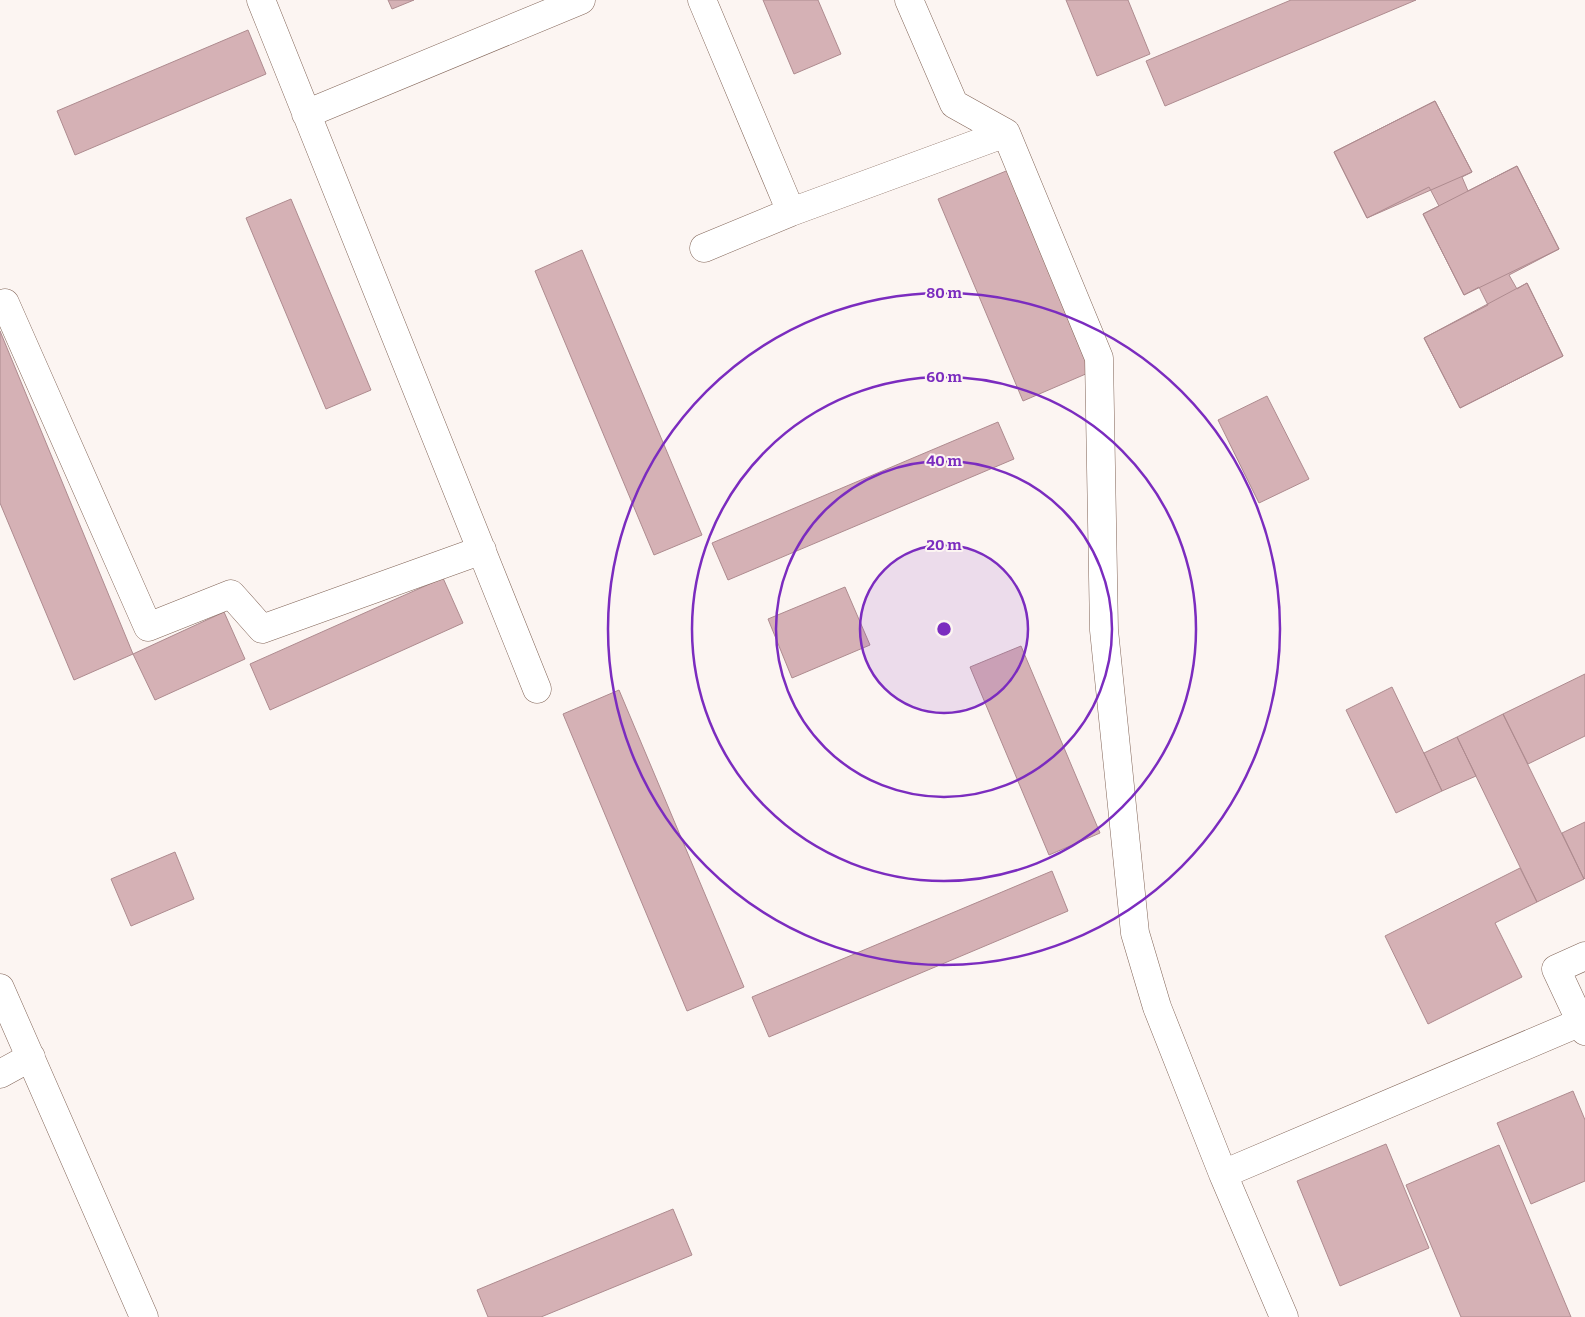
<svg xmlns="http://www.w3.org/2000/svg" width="1585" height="1317" font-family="Bitter,serif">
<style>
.building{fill:#d5b1b5;stroke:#ae8b8f}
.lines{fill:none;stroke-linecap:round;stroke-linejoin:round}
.minor-casing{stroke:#826558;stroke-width:29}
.minor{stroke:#fff;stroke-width:28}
.ring{fill:none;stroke:#7b2cbf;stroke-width:2.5}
.centre{fill:#7b2cbf;stroke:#fcf5f2;stroke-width:2.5}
.ring-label{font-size:15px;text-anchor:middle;font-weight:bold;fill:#7b2cbf;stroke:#fcf5f2;stroke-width:4;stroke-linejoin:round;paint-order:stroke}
</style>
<rect width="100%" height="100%" fill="#fcf5f2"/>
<path class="building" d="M 388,0 L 414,0 L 392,9 Z
M 763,0 L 818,0 L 841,54 L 794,74 Z
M 1066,0 L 1128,0 L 1150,54 L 1097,76 Z
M 1291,0 L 1416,0 L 1165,106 L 1146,61 Z
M 248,30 L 266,74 L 75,155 L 57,111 Z
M 1435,101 L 1472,172 L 1462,177 L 1468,191 L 1517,166 L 1559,249 L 1509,275 L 1517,289 L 1527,283 L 1563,356 L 1460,408 L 1424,338 L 1488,305 L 1479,287 L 1464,295 L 1423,214 L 1439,206 L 1429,187 L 1367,218 L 1334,152 Z
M 1435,101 L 1472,172 L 1367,218 L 1334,152 Z
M 1517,166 L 1559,249 L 1464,295 L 1423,214 Z
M 1011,169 L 1095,370 L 1023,401 L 938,199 Z
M 291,199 L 371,390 L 326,409 L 246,218 Z
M 582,250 L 702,535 L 654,555 L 535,271 Z
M 1527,283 L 1563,356 L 1460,408 L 1424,338 Z
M 0,331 L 133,654 L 74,680 L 0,503 Z
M 1267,396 L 1309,479 L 1259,503 L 1218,420 Z
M 998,422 L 1014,459 L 728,580 L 712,543 Z
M 443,578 L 463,623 L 270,710 L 250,664 Z
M 845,587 L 870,645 L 792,678 L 768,619 Z
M 224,612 L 245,659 L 155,700 L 133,654 Z
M 1021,646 L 1100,833 L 1049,855 L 970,667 Z
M 1585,674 L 1585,736 L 1528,764 L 1503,714 Z
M 1392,687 L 1442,791 L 1396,813 L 1346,710 Z
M 619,690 L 744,987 L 687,1011 L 563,714 Z
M 1503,714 L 1584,879 L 1537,902 L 1457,737 Z
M 1457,737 L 1476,776 L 1442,791 L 1424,753 Z
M 1585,822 L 1585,878 L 1584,879 L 1562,833 Z
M 175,852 L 194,899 L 131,926 L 111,879 Z
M 1520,868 L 1537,902 L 1495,923 L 1522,977 L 1428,1024 L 1385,936 Z
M 1052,871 L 1068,911 L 769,1037 L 752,997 Z
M 1573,1091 L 1585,1120 L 1585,1181 L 1531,1204 L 1497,1123 Z
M 1386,1144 L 1429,1248 L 1340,1286 L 1297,1181 Z
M 1499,1145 L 1571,1317 L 1461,1317 L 1406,1185 Z
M 673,1209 L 692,1255 L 541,1317 L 488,1317 L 477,1290 Z"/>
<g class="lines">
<g class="minor-casing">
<path id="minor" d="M 261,0 L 537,689
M 702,0 L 791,212
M 909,0 L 954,104 L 1006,133 L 1099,358 L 1104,630 L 1135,933 L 1157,1007 L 1223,1174 L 1284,1317
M 306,114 L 581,0
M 704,248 L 791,212 L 1006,133
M 5,303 L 148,627 L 231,594 L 262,629 L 482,550
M 1585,956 L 1556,969 L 1585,1031
M 0,988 L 144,1317
M 0,1074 L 31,1057
M 1223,1174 L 1581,1022"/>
</g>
<use href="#minor" class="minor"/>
</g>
<circle cx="944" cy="629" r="84" fill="#7b2cbf" fill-opacity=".12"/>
<g class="ring">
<circle cx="944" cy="629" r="84"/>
<circle cx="944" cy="629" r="168"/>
<circle cx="944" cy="629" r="252"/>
<circle cx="944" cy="629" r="336"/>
</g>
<circle cx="944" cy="629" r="8" class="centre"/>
<g class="ring-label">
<text x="944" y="298">80 m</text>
<text x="944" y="382">60 m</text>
<text x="944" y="466">40 m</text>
<text x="944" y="550">20 m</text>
</g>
</svg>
